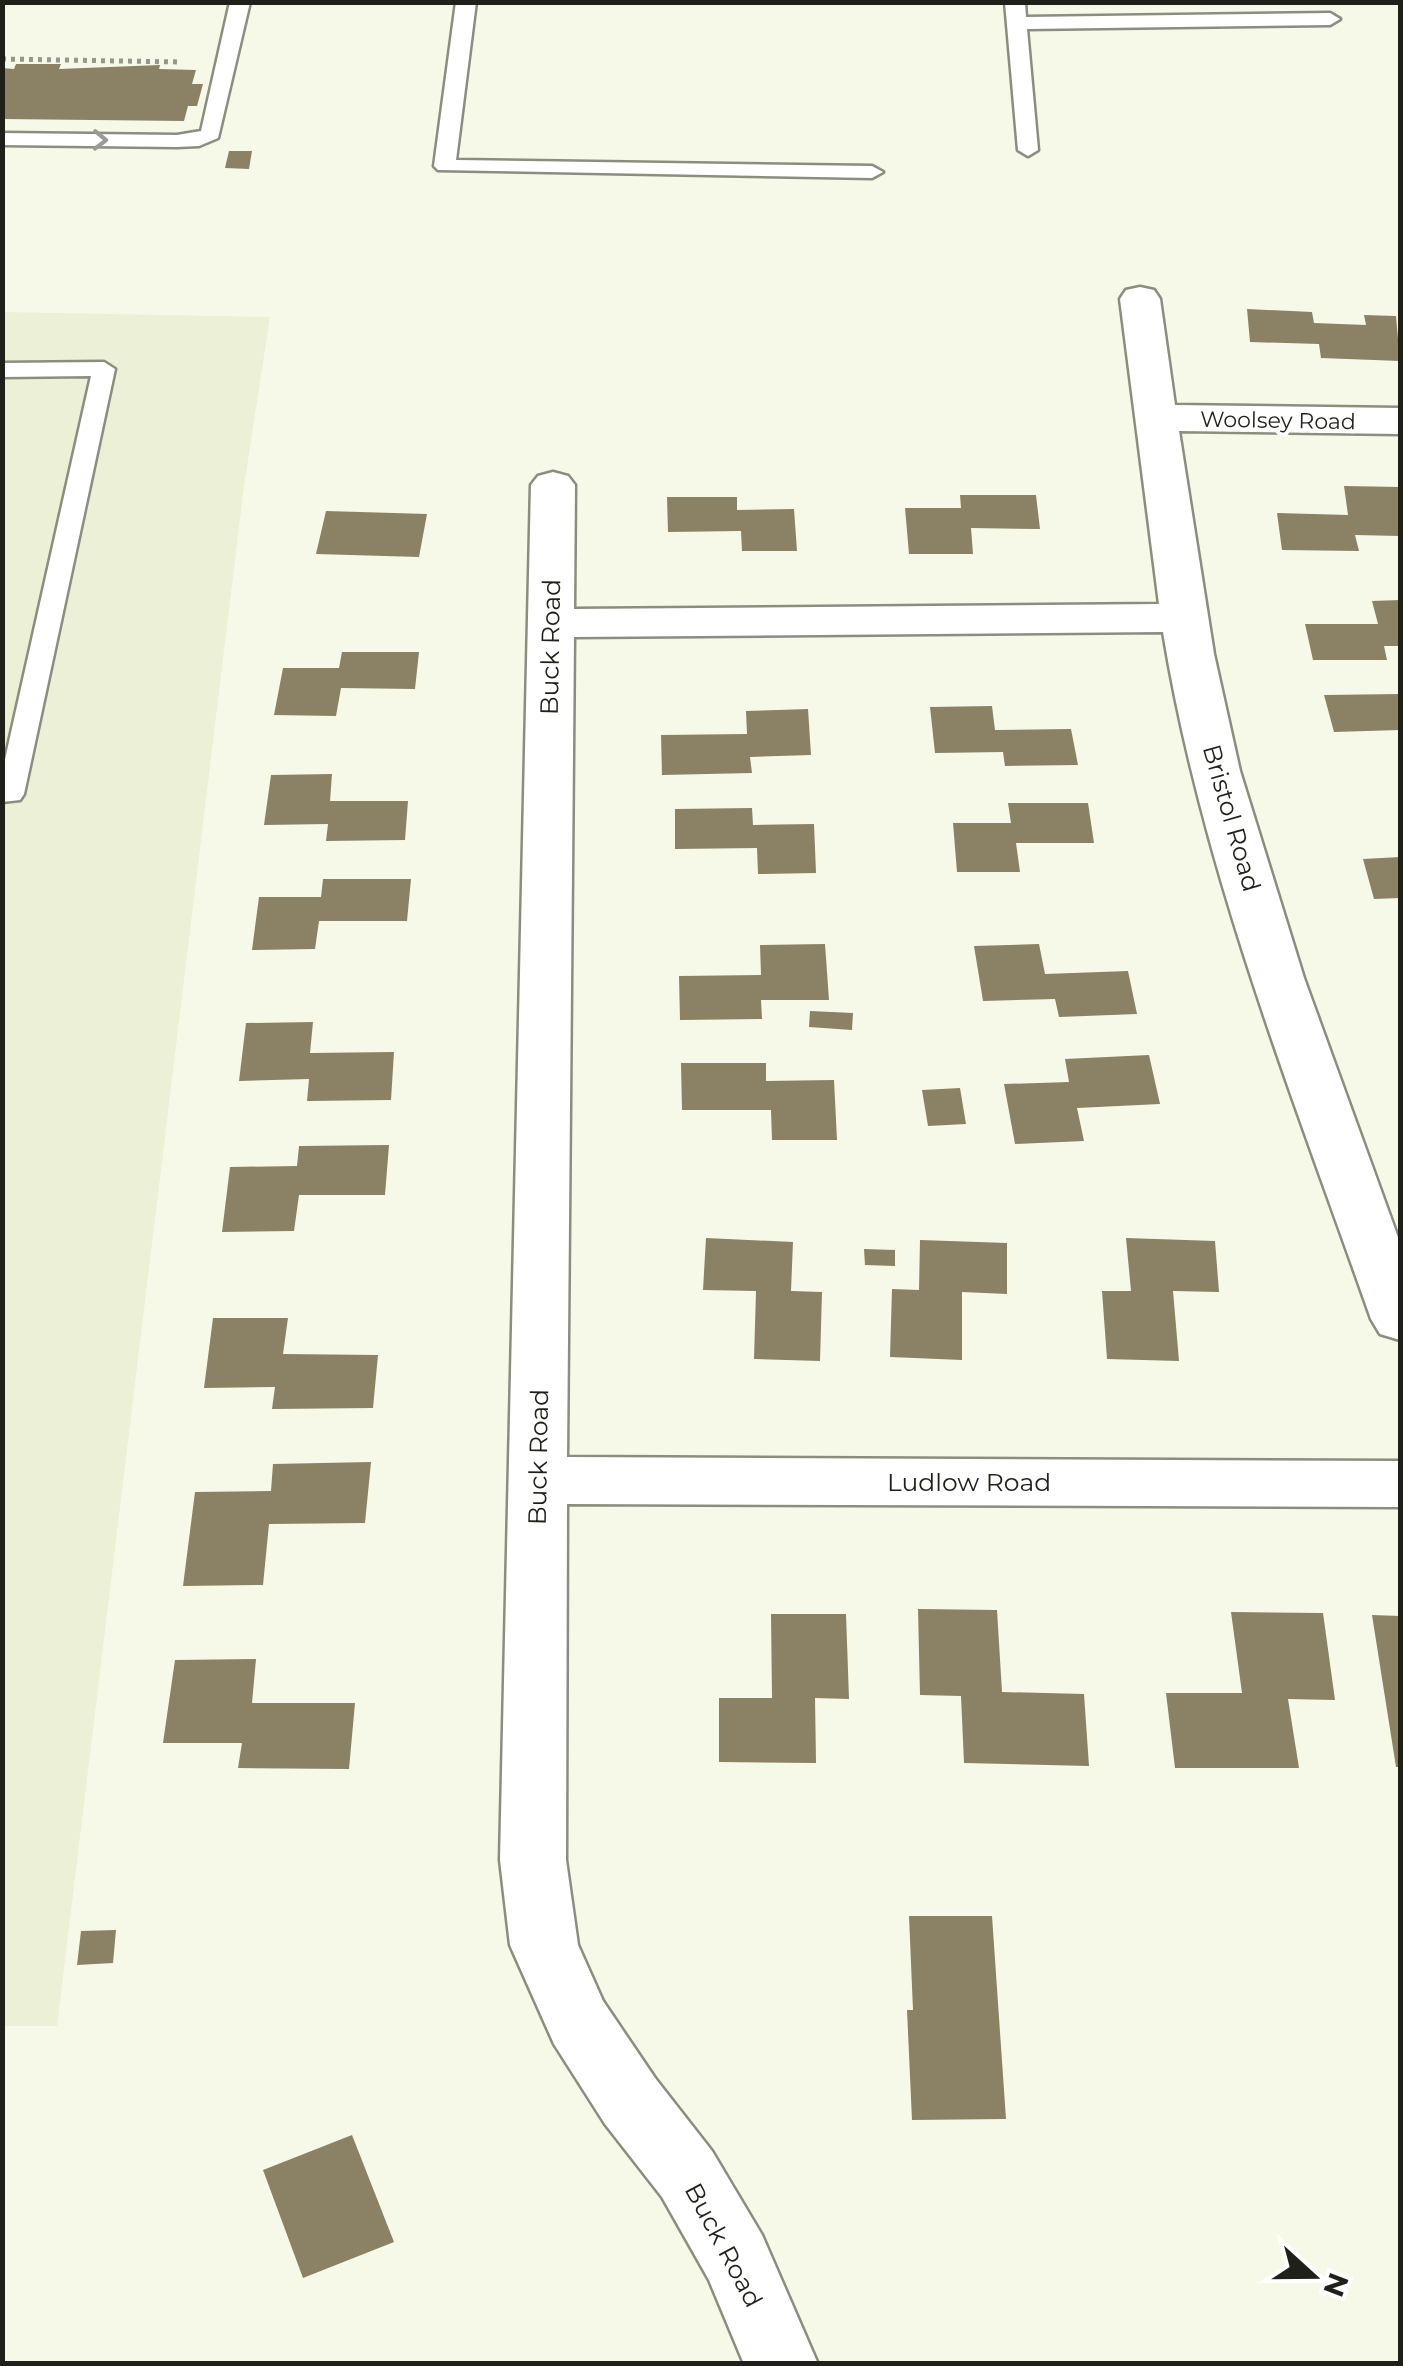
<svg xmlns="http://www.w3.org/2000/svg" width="1403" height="2366" font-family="Montserrat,sans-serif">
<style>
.built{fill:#ebf0d7}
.building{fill:#8b8164}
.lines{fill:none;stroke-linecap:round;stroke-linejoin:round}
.lane-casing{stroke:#8b8e7f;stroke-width:5}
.street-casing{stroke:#8b8e7f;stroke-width:5}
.path{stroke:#95978b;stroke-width:5;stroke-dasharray:4 5;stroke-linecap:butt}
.lane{fill:#fff;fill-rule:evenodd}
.street{fill:#fff;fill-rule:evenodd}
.oneway{stroke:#9a9b98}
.labels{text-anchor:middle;stroke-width:8;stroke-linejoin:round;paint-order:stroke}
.far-street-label{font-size:22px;fill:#1f201a;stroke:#fff}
.street-label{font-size:25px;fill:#1f201a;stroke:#fff}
</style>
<rect width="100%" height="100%" fill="#f6f9e8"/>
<path class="built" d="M 3,312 L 270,317 L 244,486 L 57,2026 L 3,2026 Z"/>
<path class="building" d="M 16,64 L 61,64 L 59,69 L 160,65 L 159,69 L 196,70 L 192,84 L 203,84 L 197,106 L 188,106 L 184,121 L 2,119 L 2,68 L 14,69 Z
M 229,151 L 252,151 L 249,169 L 225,168 Z
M 1247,309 L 1312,312 L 1314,323 L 1366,325 L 1364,315 L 1396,316 L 1400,361 L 1321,358 L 1319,344 L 1250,342 Z
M 1344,486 L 1400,487 L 1400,536 L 1355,535 L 1359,551 L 1282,550 L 1277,513 L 1348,515 Z
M 960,495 L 1036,495 L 1040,529 L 971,528 L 973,554 L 909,554 L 905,508 L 961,508 Z
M 667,497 L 737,497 L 737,510 L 794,509 L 797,551 L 742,551 L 741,531 L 668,532 Z
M 326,511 L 427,514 L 419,557 L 316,554 Z
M 1400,600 L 1400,646 L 1384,646 L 1387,660 L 1313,660 L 1305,624 L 1378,624 L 1372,601 Z
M 342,652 L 419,652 L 415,689 L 341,688 L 336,716 L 274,715 L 283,668 L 339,668 Z
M 1400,694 L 1400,730 L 1334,732 L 1324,695 Z
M 992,706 L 995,730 L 1071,729 L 1078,765 L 1005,766 L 1003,752 L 935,753 L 930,707 Z
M 808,709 L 811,755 L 750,757 L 752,773 L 662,775 L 661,735 L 747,734 L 746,711 Z
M 332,774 L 330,801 L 408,801 L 405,840 L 326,841 L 328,824 L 264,825 L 271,775 Z
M 1008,803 L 1088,803 L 1094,843 L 1016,843 L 1020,872 L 957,872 L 953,823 L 1011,823 Z
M 752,808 L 753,825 L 814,824 L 816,873 L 758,874 L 757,848 L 675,849 L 675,809 Z
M 1400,857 L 1400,898 L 1374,899 L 1363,859 Z
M 323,879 L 411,879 L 407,921 L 319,921 L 315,949 L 252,950 L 259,897 L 321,897 Z
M 825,944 L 829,1000 L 761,1000 L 762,1019 L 680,1020 L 679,976 L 761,975 L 760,945 Z
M 1039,944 L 1045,974 L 1128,971 L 1137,1014 L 1059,1017 L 1055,999 L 983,1001 L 974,946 Z
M 810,1011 L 853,1013 L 852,1030 L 809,1027 Z
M 313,1022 L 310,1053 L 394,1052 L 391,1100 L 307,1101 L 309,1079 L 239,1081 L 246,1023 Z
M 1149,1055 L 1160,1104 L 1077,1108 L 1084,1141 L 1015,1144 L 1004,1084 L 1069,1082 L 1065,1059 Z
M 681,1063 L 766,1063 L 766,1081 L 834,1080 L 837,1140 L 772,1140 L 771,1110 L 682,1110 Z
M 960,1088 L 966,1124 L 928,1126 L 922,1090 Z
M 389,1145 L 385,1195 L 299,1195 L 294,1231 L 222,1232 L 230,1167 L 297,1166 L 299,1146 Z
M 706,1238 L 793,1242 L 791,1291 L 822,1292 L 820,1361 L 754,1359 L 756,1291 L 703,1290 Z
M 1126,1238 L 1215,1241 L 1219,1292 L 1173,1291 L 1179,1361 L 1107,1359 L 1102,1291 L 1131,1291 Z
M 920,1240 L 1007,1243 L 1007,1294 L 962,1292 L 962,1360 L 890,1357 L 892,1289 L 919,1290 Z
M 864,1249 L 895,1250 L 895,1266 L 865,1265 Z
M 213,1318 L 288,1318 L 283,1354 L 378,1355 L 373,1408 L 272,1409 L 275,1387 L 204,1388 Z
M 371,1462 L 365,1523 L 269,1524 L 263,1585 L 183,1586 L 195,1492 L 271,1491 L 273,1464 Z
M 918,1609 L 997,1610 L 1002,1692 L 1084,1694 L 1089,1766 L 964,1763 L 961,1696 L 920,1695 Z
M 1231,1612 L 1323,1613 L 1335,1700 L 1288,1699 L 1299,1768 L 1175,1768 L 1166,1693 L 1242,1693 Z
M 771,1614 L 846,1614 L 849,1699 L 815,1698 L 816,1763 L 719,1762 L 719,1698 L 772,1698 Z
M 1372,1615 L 1400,1616 L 1400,1767 L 1396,1767 Z
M 256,1659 L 252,1703 L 355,1703 L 349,1769 L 238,1768 L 242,1743 L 163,1743 L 175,1660 Z
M 909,1916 L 992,1916 L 1006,2119 L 912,2120 L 907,2010 L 913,2010 Z
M 116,1930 L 113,1963 L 77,1965 L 81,1931 Z
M 352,2135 L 394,2242 L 303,2278 L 263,2170 Z"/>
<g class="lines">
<g class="lane-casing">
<path id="lane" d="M 230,2 L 250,2 L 218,138 L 199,146 L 177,147 L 2,145 L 2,133 L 177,135 L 201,131 Z
M 456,2 L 476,2 L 456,160 L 872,166 L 883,172 L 872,178 L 438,170 L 434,166 Z
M 1005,2 L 1025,2 L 1026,17 L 1330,13 L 1340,19 L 1330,25 L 1027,29 L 1038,150 L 1028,156 L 1018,150 Z
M 104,362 L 115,369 L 24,794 L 20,800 L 2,802 L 2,773 L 91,376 L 2,377 L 2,363 Z"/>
</g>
<g class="street-casing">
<path id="street" d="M 1140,287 L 1154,290 L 1160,299 L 1175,405 L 1400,408 L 1400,434 L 1179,431 L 1214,654 L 1240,771 L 1304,978 L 1400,1243 L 1400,1340 L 1380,1334 L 1371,1319 C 1292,1094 1202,869 1163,632 L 574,637 L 567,1457 L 1400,1461 L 1400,1507 L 567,1504 L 566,1860 L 578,1945 L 603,2001 L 655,2078 L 712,2151 L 762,2235 L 818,2364 L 744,2364 L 709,2280 L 662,2197 L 605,2124 L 554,2044 L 510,1945 L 500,1860 L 531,485 L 538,476 L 553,472 L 568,476 L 575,485 L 574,609 L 1159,604 L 1120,299 L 1126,290 Z"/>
</g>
<path class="path" d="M 2,59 L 181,62"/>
<use href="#lane" class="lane"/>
<use href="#street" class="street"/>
</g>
<defs><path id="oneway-chevron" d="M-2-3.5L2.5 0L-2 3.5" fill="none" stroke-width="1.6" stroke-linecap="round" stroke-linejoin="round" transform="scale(2.5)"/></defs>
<use class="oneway" href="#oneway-chevron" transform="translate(100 140) rotate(1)"/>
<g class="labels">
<g class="far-street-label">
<text transform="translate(1278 420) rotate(1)" y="8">Woolsey Road</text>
</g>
<g class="street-label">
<text transform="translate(550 647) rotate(-89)" y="9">Buck Road</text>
<text transform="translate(1232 818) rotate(74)" y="9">Bristol Road</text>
<text transform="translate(538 1457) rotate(-89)" y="9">Buck Road</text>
<text x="969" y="1491">Ludlow Road</text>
<text transform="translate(724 2245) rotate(62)" y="9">Buck Road</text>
</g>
</g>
<rect width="1403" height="2366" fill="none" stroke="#1f201a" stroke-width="10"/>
<g transform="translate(1313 2276) rotate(111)" stroke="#ffffff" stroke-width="8" paint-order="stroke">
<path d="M0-8L18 38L0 25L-18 38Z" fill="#1f201a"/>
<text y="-15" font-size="28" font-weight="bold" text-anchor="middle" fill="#1f201a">N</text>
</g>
</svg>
